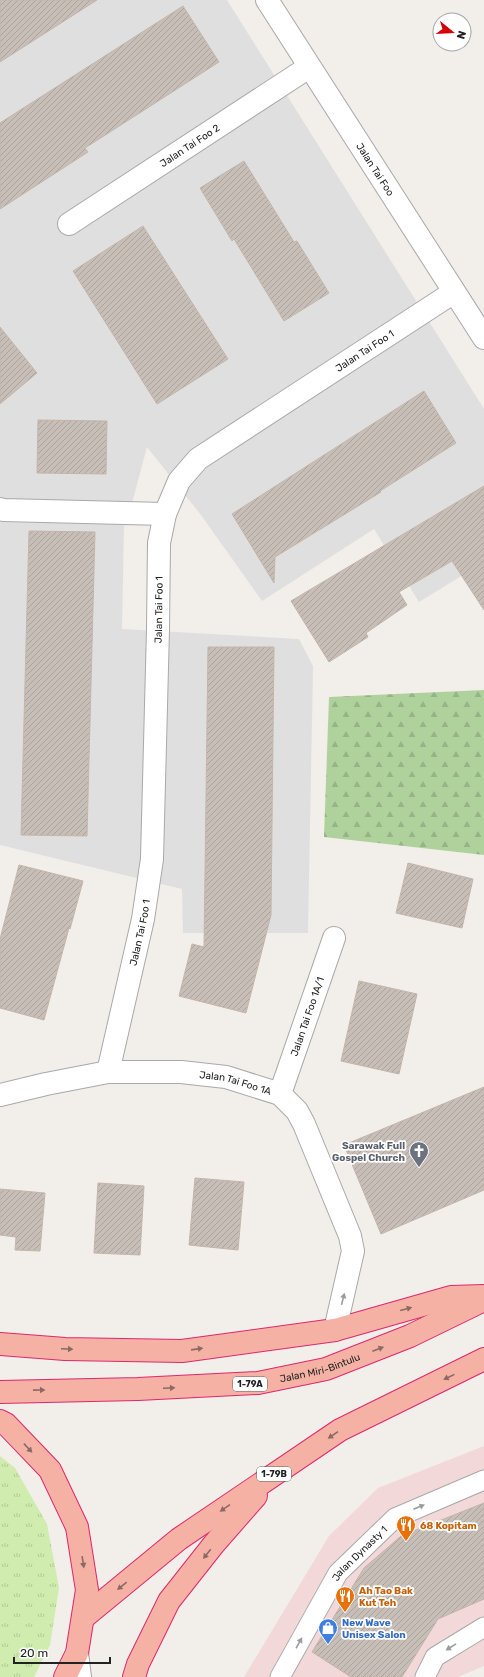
<svg xmlns="http://www.w3.org/2000/svg" width="484" height="1677" font-family="Rubik,sans-serif">
<style>
.residential{fill:#e0dfdf}
.commercial{fill:#f2d8d8}
.grass{fill:url(#grass-tufts)}
.forest{fill:url(#forest-firs)}
.building{fill:url(#building-hatch);stroke:#c4b5aa}
.lines{fill:none;stroke-linecap:round;stroke-linejoin:round}
.service-casing{stroke:#a9a9a9;stroke-width:21}
.minor-casing{stroke:#a9a9a9;stroke-width:24}
.trunk-casing{stroke:#df276e;stroke-width:24}
.service{stroke:#fff;stroke-width:19}
.minor{stroke:#fff;stroke-width:22}
.trunk{stroke:#f4b1a4;stroke-width:22}
.oneway{fill:#9c9c9c}
.oneway2{fill:#8b6a63}
.labels{text-anchor:middle;stroke-width:3.5;stroke-linejoin:round;paint-order:stroke}
.shield{fill:#fff;stroke:#646464;stroke-width:1}
.shield-label{font-size:9px;font-weight:bold;fill:#222}
.street-label{font-size:10px;fill:#222;stroke:#fff}
.worship-label{font-size:10px;font-weight:bold;fill:#5b616d;stroke:#fff;text-anchor:end}
.food-label{font-size:10px;font-weight:bold;fill:#c56008;stroke:#fff;text-anchor:start}
.shop-label{font-size:10px;font-weight:bold;fill:#366cbe;stroke:#fff;text-anchor:start}
</style>
<defs>
<pattern id="grass-tufts" width="24" height="20" patternUnits="userSpaceOnUse"><rect width="24" height="20" fill="#d0ecaf"/><path d="M3 7l-1-3M5 7V3M7 7l1-3M15 17l-1-3M17 17v-4M19 17l1-3" fill="none" stroke="#b2ca96"/></pattern>
<pattern id="forest-firs" width="22" height="20" patternUnits="userSpaceOnUse"><rect width="22" height="20" fill="#afd29d"/><path d="M5 1l3.5 6h-7zM16 11l3.5 6h-7z" fill="#96b487"/></pattern>
<pattern id="building-hatch" width="6" height="6" patternUnits="userSpaceOnUse"><rect width="6" height="6" fill="#c7beb8"/><path d="M-1 1l2-2M0 6l6-6M5 7l2-2" fill="none" stroke="#aba39e"/></pattern>
</defs>
<rect width="100%" height="100%" fill="#f2eee9"/>
<path class="residential" d="M 0,0 L 227,0 L 484,409 L 484,562 L 419,602 L 374,529 L 262,601 L 201,515 L 147,447 L 132,503 L 0,500 Z
M 0,522 L 124,524 L 122,629 L 299,639 L 313,666 L 308,933 L 183,933 L 182,889 L 0,845 Z"/>
<path class="commercial" d="M 484,1446 L 484,1666 L 458,1677 L 244,1677 L 329,1536 L 378,1488 Z"/>
<path class="grass" d="M 0,1456 L 15,1468 L 47,1524 L 59,1588 L 50,1645 L 34,1677 L 0,1677 Z"/>
<path class="forest" d="M 484,690 L 484,855 L 324,837 L 329,697 Z"/>
<path class="building" d="M 0,0 L 97,0 L 0,62 Z
M 183,6 L 219,62 L 85,148 L 88,152 L 0,209 L 0,123 Z
M 244,161 L 294,242 L 297,241 L 329,293 L 284,321 L 234,239 L 232,241 L 200,188 Z
M 143,226 L 228,359 L 157,404 L 73,271 Z
M 0,327 L 37,373 L 0,404 Z
M 424,391 L 456,443 L 380,491 L 381,492 L 275,557 L 274,583 L 232,514 Z
M 38,420 L 107,421 L 106,474 L 37,473 Z
M 484,486 L 484,610 L 452,561 L 399,592 L 407,605 L 366,633 L 368,637 L 329,662 L 291,601 Z
M 29,531 L 95,532 L 87,836 L 21,835 Z
M 208,647 L 274,647 L 271,915 L 246,1013 L 179,996 L 192,944 L 204,947 Z
M 408,863 L 473,879 L 462,928 L 396,913 Z
M 19,865 L 83,881 L 70,929 L 69,928 L 44,1020 L 0,1008 L 0,939 Z
M 359,981 L 417,994 L 399,1074 L 341,1061 Z
M 484,1087 L 484,1190 L 381,1234 L 344,1145 Z
M 195,1178 L 244,1182 L 238,1250 L 189,1245 Z
M 98,1183 L 144,1186 L 140,1255 L 94,1253 Z
M 0,1189 L 45,1193 L 40,1251 L 15,1250 L 16,1237 L 0,1235 Z
M 484,1503 L 484,1599 L 438,1619 L 402,1677 L 351,1677 L 312,1652 L 364,1568 L 401,1536 Z"/>
<g class="lines">
<g class="service-casing">
<g id="service">
<path id="s1" d="M 280,1677 L 338,1573 L 395,1518 L 484,1480"/>
<path d="M 425,1677 L 435,1657 L 484,1627"/>
</g>
</g>
<g class="minor-casing">
<g id="minor">
<path id="s2" d="M 267,0 L 484,338"/>
<path id="s3" d="M 69,224 L 309,67"/>
<path d="M 0,509 L 3,510 L 165,514"/>
<path id="s4" d="M 108,1072 L 143,919 L 152,859 L 158,629 L 159,543 L 165,514 L 179,481 L 198,459 L 454,292"/>
<path id="s5" d="M 280,1094 L 334,938"/>
<path id="s6" d="M 0,1095 L 46,1084 L 108,1072 L 181,1072 L 226,1077 L 280,1094 L 297,1111 L 304,1124 L 350,1236 L 353,1251 L 335,1330"/>
<path d="M 77,1653 L 80,1677"/>
</g>
</g>
<g class="trunk-casing">
<g id="trunk">
<path d="M 0,1344 L 65,1349 L 182,1351 L 335,1330 L 451,1297 L 484,1296"/>
<path id="s7" d="M 0,1392 L 138,1389 L 258,1383 L 326,1369 L 410,1336 L 484,1300"/>
<path d="M 0,1421 L 6,1424 L 50,1470 L 77,1527 L 87,1590 L 77,1653 L 65,1677"/>
<path d="M 83,1618 L 179,1539 L 340,1430 L 484,1359"/>
<path d="M 134,1677 L 138,1664 L 169,1601 L 214,1544 L 256,1496"/>
</g>
</g>
<use href="#service" class="service"/>
<use href="#minor" class="minor"/>
<use href="#trunk" class="trunk"/>
</g>
<defs><path id="oneway-solid" d="M-6-.8H1V-3.2L6.5 0L1 3.2V.8H-6Z"/></defs>
<g class="oneway">
<use href="#oneway-solid" transform="translate(343 1299) rotate(-76)"/>
<use href="#oneway-solid" transform="translate(419 1507) rotate(-23)"/>
<use href="#oneway-solid" transform="translate(299 1643) rotate(-61)"/>
<use href="#oneway-solid" transform="translate(451 1647) rotate(148)"/>
</g>
<g class="oneway2">
<use href="#oneway-solid" transform="translate(406 1309) rotate(-15)"/>
<use href="#oneway-solid" transform="translate(67 1349) rotate(2)"/>
<use href="#oneway-solid" transform="translate(197 1349) rotate(-8)"/>
<use href="#oneway-solid" transform="translate(378 1349) rotate(-21)"/>
<use href="#oneway-solid" transform="translate(449 1377) rotate(154)"/>
<use href="#oneway-solid" transform="translate(169 1388) rotate(-3)"/>
<use href="#oneway-solid" transform="translate(39 1390) rotate(-1)"/>
<use href="#oneway-solid" transform="translate(333 1435) rotate(146)"/>
<use href="#oneway-solid" transform="translate(28 1448) rotate(47)"/>
<use href="#oneway-solid" transform="translate(225 1508) rotate(146)"/>
<use href="#oneway-solid" transform="translate(207 1554) rotate(128)"/>
<use href="#oneway-solid" transform="translate(83 1562) rotate(81)"/>
<use href="#oneway-solid" transform="translate(122 1586) rotate(141)"/>
</g>
<defs>
<g id="church-pin" transform="scale(1)"><path d="M0 17L-7.5 6A9.5 9.5 0 1 1 7.5 6Z" fill="#6b7280" stroke="#fff"/><path d="M-1.2-6h2.4v3.5h3.3v2.4h-3.3V6h-2.4V-.1h-3.3v-2.4h3.3Z" fill="#fff"/></g>
<g id="restaurant-pin" transform="scale(1)"><path d="M0 17L-7.5 6A9.5 9.5 0 1 1 7.5 6Z" fill="#e8710a" stroke="#fff"/><path d="M-5-6h1v4h1v-4h1v4h1v-4h1v5L-1.5 .5V6h-2V.5L-5-1ZM5-6V6H3V1.5H1.5Q1.5-4 5-6Z" fill="#fff"/></g>
<g id="shop-pin" transform="scale(1)"><path d="M0 17L-7.5 6A9.5 9.5 0 1 1 7.5 6Z" fill="#3f7fe0" stroke="#fff"/><path d="M-5-2.5h2.3a2.7 3.5 0 0 1 5.4 0H5L5.5 6h-11ZM-1.5-2.5h3a1.5 2.3 0 0 0-3 0Z" fill="#fff"/></g>
</defs>
<g fill-rule="evenodd">
<use href="#church-pin" x="419" y="1151"/>
<use href="#restaurant-pin" x="406" y="1525"/>
<use href="#restaurant-pin" x="345" y="1596"/>
<use href="#shop-pin" x="328" y="1628"/>
</g>
<g class="labels">
<g class="shield">
<rect x="233" y="1377" width="34" height="14" rx="3"/>
<rect x="257" y="1467" width="34" height="14" rx="3"/>
</g>
<g class="shield-label">
<text x="250" y="1387">1-79A</text>
<text x="274" y="1477">1-79B</text>
</g>
<g class="street-label">
<text dy="4" stroke="none"><textPath href="#s3" startOffset="144">Jalan Tai Foo 2</textPath></text>
<text dy="4" stroke="none"><textPath href="#s2" startOffset="201">Jalan Tai Foo</textPath></text>
<text dy="4" stroke="none"><textPath href="#s4" startOffset="827">Jalan Tai Foo 1</textPath></text>
<text dy="4" stroke="none"><textPath href="#s4" startOffset="467">Jalan Tai Foo 1</textPath></text>
<text dy="4" stroke="none"><textPath href="#s4" startOffset="143">Jalan Tai Foo 1</textPath></text>
<text dy="4" stroke="none"><textPath href="#s5" startOffset="82">Jalan Tai Foo 1A/1</textPath></text>
<text dy="4" stroke="none"><textPath href="#s6" startOffset="239">Jalan Tai Foo 1A</textPath></text>
<text dy="4" stroke="none"><textPath href="#s7" startOffset="322">Jalan Miri-Bintulu</textPath></text>
<text dy="4" stroke="none"><textPath href="#s1" startOffset="148">Jalan Dynasty 1</textPath></text>
</g>
<g class="worship-label">
<text x="405" y="1149">Sarawak Full<tspan x="405" dy="12">Gospel Church</tspan></text>
</g>
<g class="food-label">
<text x="420" y="1529">68 Kopitam</text>
<text x="359" y="1594">Ah Tao Bak<tspan x="359" dy="12">Kut Teh</tspan></text>
</g>
<g class="shop-label">
<text x="342" y="1626">New Wave<tspan x="342" dy="12">Unisex Salon</tspan></text>
</g>
</g>
<g transform="translate(452 32) rotate(108)"><circle r="19" fill="#ffffff" stroke="#a7a7a7"/>
<path d="M0-3L7 15L0 10L-7 15Z" fill="#d40009"/>
<text y="-6" font-size="11" font-weight="bold" text-anchor="middle" fill="#222222">N</text>
</g>
<path d="M14 1657v6h96v-6" fill="none" stroke="#222222" stroke-width="2"/>
<text x="20" y="1657" font-size="12" fill="#222222" stroke="#ffffff" stroke-width="3" paint-order="stroke">20 m</text>
</svg>
